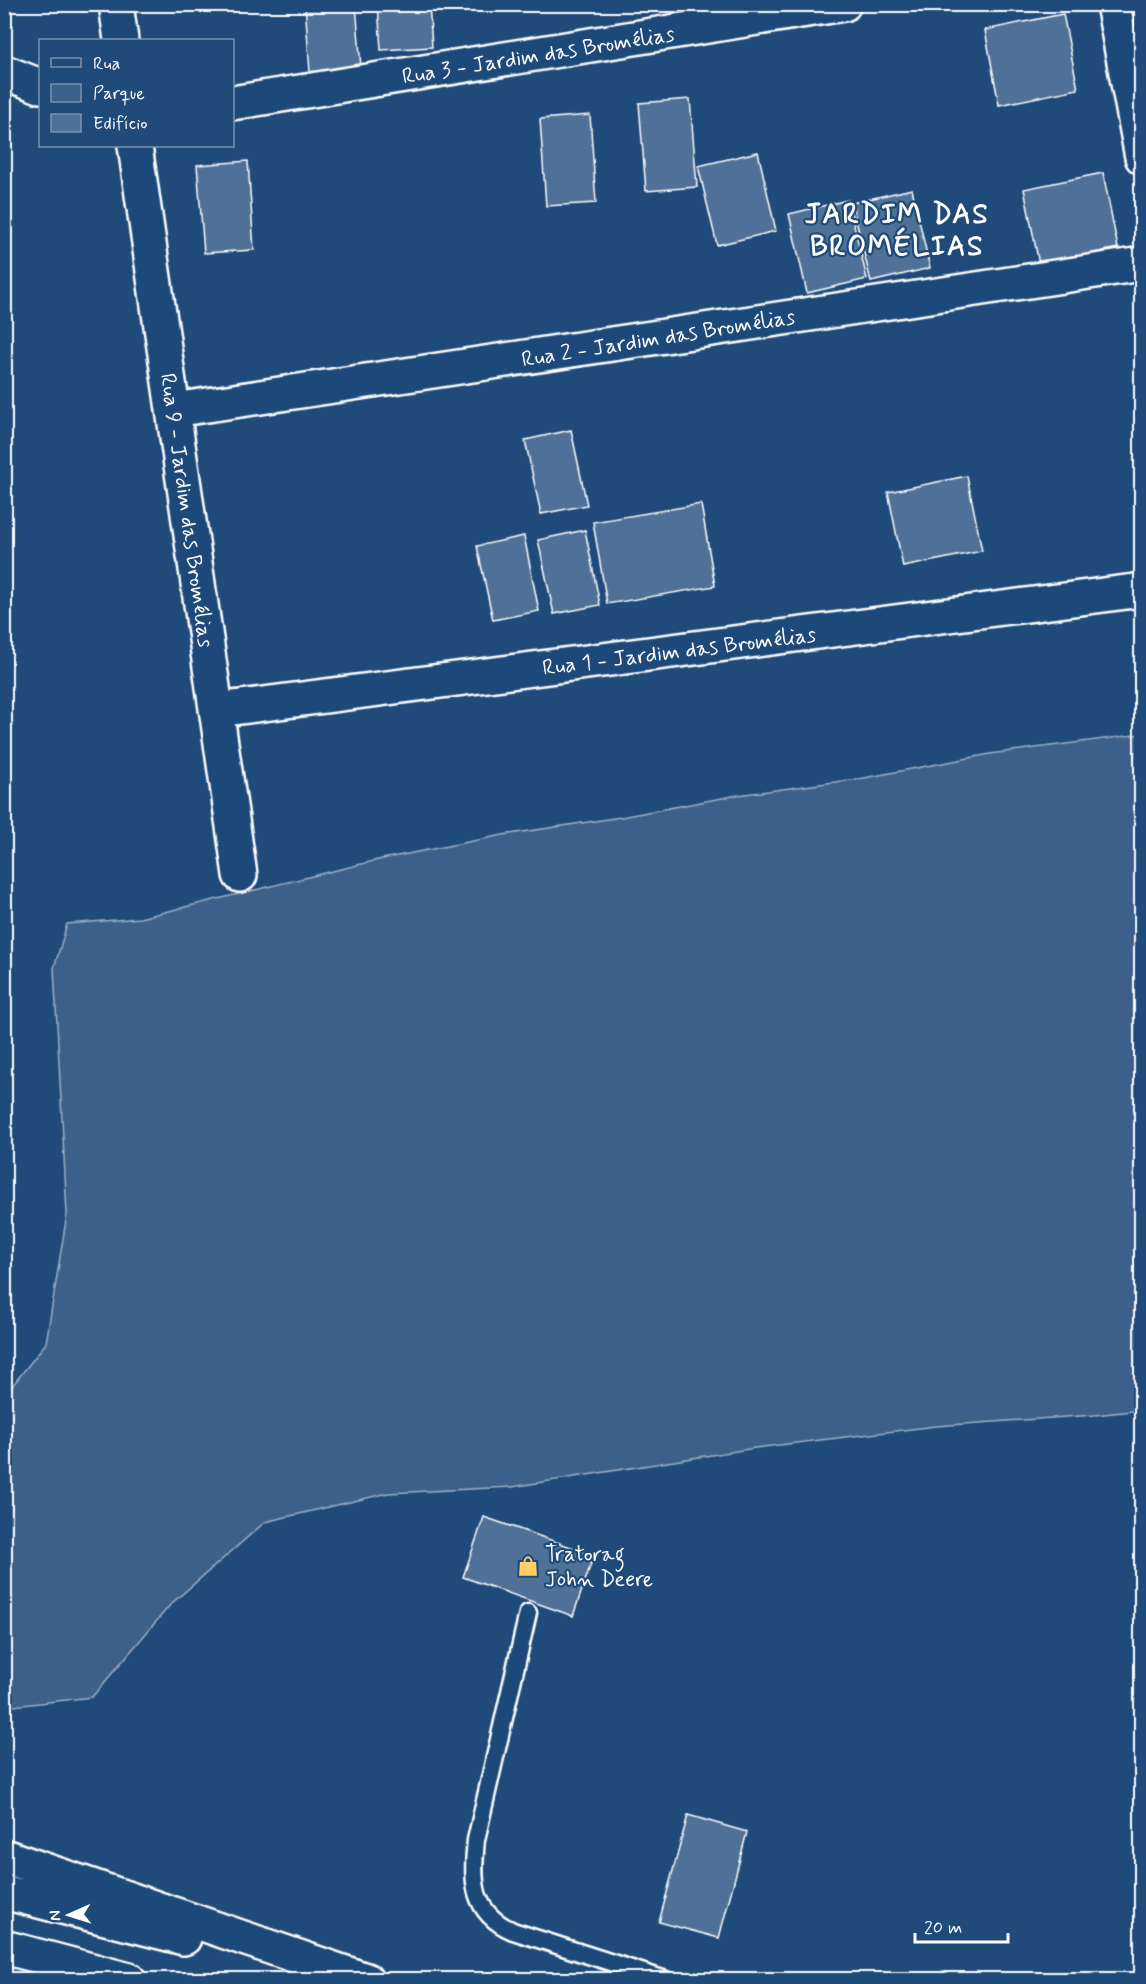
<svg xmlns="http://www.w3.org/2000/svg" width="1146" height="1984" font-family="Mynerve,sans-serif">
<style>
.green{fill:#3c618b;stroke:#9eb0c5;stroke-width:1.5}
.building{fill:#507197;stroke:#fff;stroke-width:1.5}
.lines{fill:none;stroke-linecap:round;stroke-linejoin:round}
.service-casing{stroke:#fff;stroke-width:21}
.minor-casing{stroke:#fff;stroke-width:38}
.primary-casing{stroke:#fff;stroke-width:38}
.motorway-casing{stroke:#fff;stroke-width:38}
.service{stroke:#1f4a7a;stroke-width:16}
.minor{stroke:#1f4a7a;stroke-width:33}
.primary{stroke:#1f4a7a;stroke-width:33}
.motorway{stroke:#1f4a7a;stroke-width:33}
.labels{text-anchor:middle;stroke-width:4.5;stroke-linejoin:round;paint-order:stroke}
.street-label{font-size:22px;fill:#fff;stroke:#1f4a7a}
.poi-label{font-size:22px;fill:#fff;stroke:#1f4a7a;text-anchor:start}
.district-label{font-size:28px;font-weight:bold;letter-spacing:1.5px;fill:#fff;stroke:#1f4a7a}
</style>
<rect width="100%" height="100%" fill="#1f4a7a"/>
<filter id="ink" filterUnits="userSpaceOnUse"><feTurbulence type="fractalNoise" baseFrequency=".0167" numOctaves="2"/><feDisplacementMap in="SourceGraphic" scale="12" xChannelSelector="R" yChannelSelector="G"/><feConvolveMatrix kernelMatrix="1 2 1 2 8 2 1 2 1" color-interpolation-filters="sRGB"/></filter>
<g filter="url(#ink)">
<path class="green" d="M 1141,734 L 1141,1410 L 1095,1415 L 936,1426 L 755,1448 L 512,1487 L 388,1493 L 265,1522 L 171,1604 L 92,1697 L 5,1707 L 5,1395 L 46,1343 L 67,1214 L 54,968 L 67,924 L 140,918 L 382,859 L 503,835 L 621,817 L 738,795 L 864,778 L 990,754 Z"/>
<path class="building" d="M 305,4 L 356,4 L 361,68 L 310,72 Z
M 378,4 L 429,4 L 432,47 L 381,50 Z
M 1063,14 L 1078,89 L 999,105 L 985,30 Z
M 690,99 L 697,187 L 646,191 L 639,103 Z
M 590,115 L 596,203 L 546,206 L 540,119 Z
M 758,152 L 776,231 L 717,245 L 698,166 Z
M 248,161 L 254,250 L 204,253 L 197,165 Z
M 1103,173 L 1118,248 L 1039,264 L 1024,189 Z
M 912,189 L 930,268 L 871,282 L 852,203 Z
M 848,200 L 867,279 L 807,293 L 789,214 Z
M 571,430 L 587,505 L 541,514 L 525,440 Z
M 967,476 L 982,551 L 903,567 L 888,492 Z
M 701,504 L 715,586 L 607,604 L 593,522 Z
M 585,530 L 600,605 L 554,614 L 538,540 Z
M 524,536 L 539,611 L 493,620 L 477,546 Z
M 484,1517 L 594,1555 L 573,1616 L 463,1577 Z
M 688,1815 L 747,1832 L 719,1938 L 659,1922 Z"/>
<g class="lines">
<g class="service-casing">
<path id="service" d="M 528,1613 L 476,1840 C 472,1880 471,1913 513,1931 L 666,1980"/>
</g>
<g class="minor-casing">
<path id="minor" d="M 116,4 L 121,40
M 1113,4 L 1142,157
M 4,72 L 40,86
M 232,103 L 844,4
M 135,146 L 240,875
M 174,410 L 1142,264
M 217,710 L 1142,590"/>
</g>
<g class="primary-casing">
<path id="primary" d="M 4,1856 L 366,1980
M 4,1892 L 184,1938"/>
</g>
<g class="motorway-casing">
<path id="motorway" d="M 4,1947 L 129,1980"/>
</g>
<use href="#service" class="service"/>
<use href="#minor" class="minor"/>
<use href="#primary" class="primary"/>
<use href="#motorway" class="motorway"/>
</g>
</g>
<defs>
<g id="shop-bare" transform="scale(1.62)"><path d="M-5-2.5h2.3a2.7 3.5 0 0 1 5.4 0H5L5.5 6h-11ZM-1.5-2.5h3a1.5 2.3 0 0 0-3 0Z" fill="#ffd166" stroke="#1f4a7a" stroke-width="2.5" paint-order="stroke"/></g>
</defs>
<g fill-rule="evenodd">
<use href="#shop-bare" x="528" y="1566"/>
</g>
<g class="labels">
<g class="street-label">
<text transform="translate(538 54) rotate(-9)" y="8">Rua 3 - Jardim das Bromélias</text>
<text transform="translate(658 337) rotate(-9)" y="8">Rua 2 - Jardim das Bromélias</text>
<text transform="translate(188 510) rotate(82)" y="8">Rua 9 - Jardim das Bromélias</text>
<text transform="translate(679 650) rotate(-7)" y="8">Rua 1 - Jardim das Bromélias</text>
</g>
<g class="poi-label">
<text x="545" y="1561">Tratorag<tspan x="545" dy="25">John Deere</tspan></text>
</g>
<g class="district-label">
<text x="897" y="223">JARDIM DAS<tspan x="897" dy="32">BROMÉLIAS</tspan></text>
</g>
</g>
<rect width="1146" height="1984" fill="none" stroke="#1f4a7a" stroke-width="24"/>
<rect x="12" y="12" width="1122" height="1960" fill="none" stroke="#fff" stroke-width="2" filter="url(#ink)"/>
<rect x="39" y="39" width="195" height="108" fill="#1f4a7a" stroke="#7992af" stroke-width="1.5"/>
<rect x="51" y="58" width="30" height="9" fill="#1f4a7a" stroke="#7992af" stroke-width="1.5"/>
<text x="93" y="69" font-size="18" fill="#ffffff">Rua</text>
<rect x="51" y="84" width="30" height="18" fill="#3c618b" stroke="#7992af" stroke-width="1.5"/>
<text x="93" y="99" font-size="18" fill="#ffffff">Parque</text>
<rect x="51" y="114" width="30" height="18" fill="#507197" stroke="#7992af" stroke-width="1.5"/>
<text x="93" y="129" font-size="18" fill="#ffffff">Edifício</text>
<g transform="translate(69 1915) rotate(267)" stroke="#1f4a7a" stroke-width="4.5" paint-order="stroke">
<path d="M0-4.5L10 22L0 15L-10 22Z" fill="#ffffff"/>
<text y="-9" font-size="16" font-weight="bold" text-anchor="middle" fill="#ffffff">N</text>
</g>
<path d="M915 1933v9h93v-9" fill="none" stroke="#ffffff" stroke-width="3"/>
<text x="924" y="1933" font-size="18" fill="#ffffff" stroke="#1f4a7a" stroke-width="4.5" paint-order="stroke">20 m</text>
</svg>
